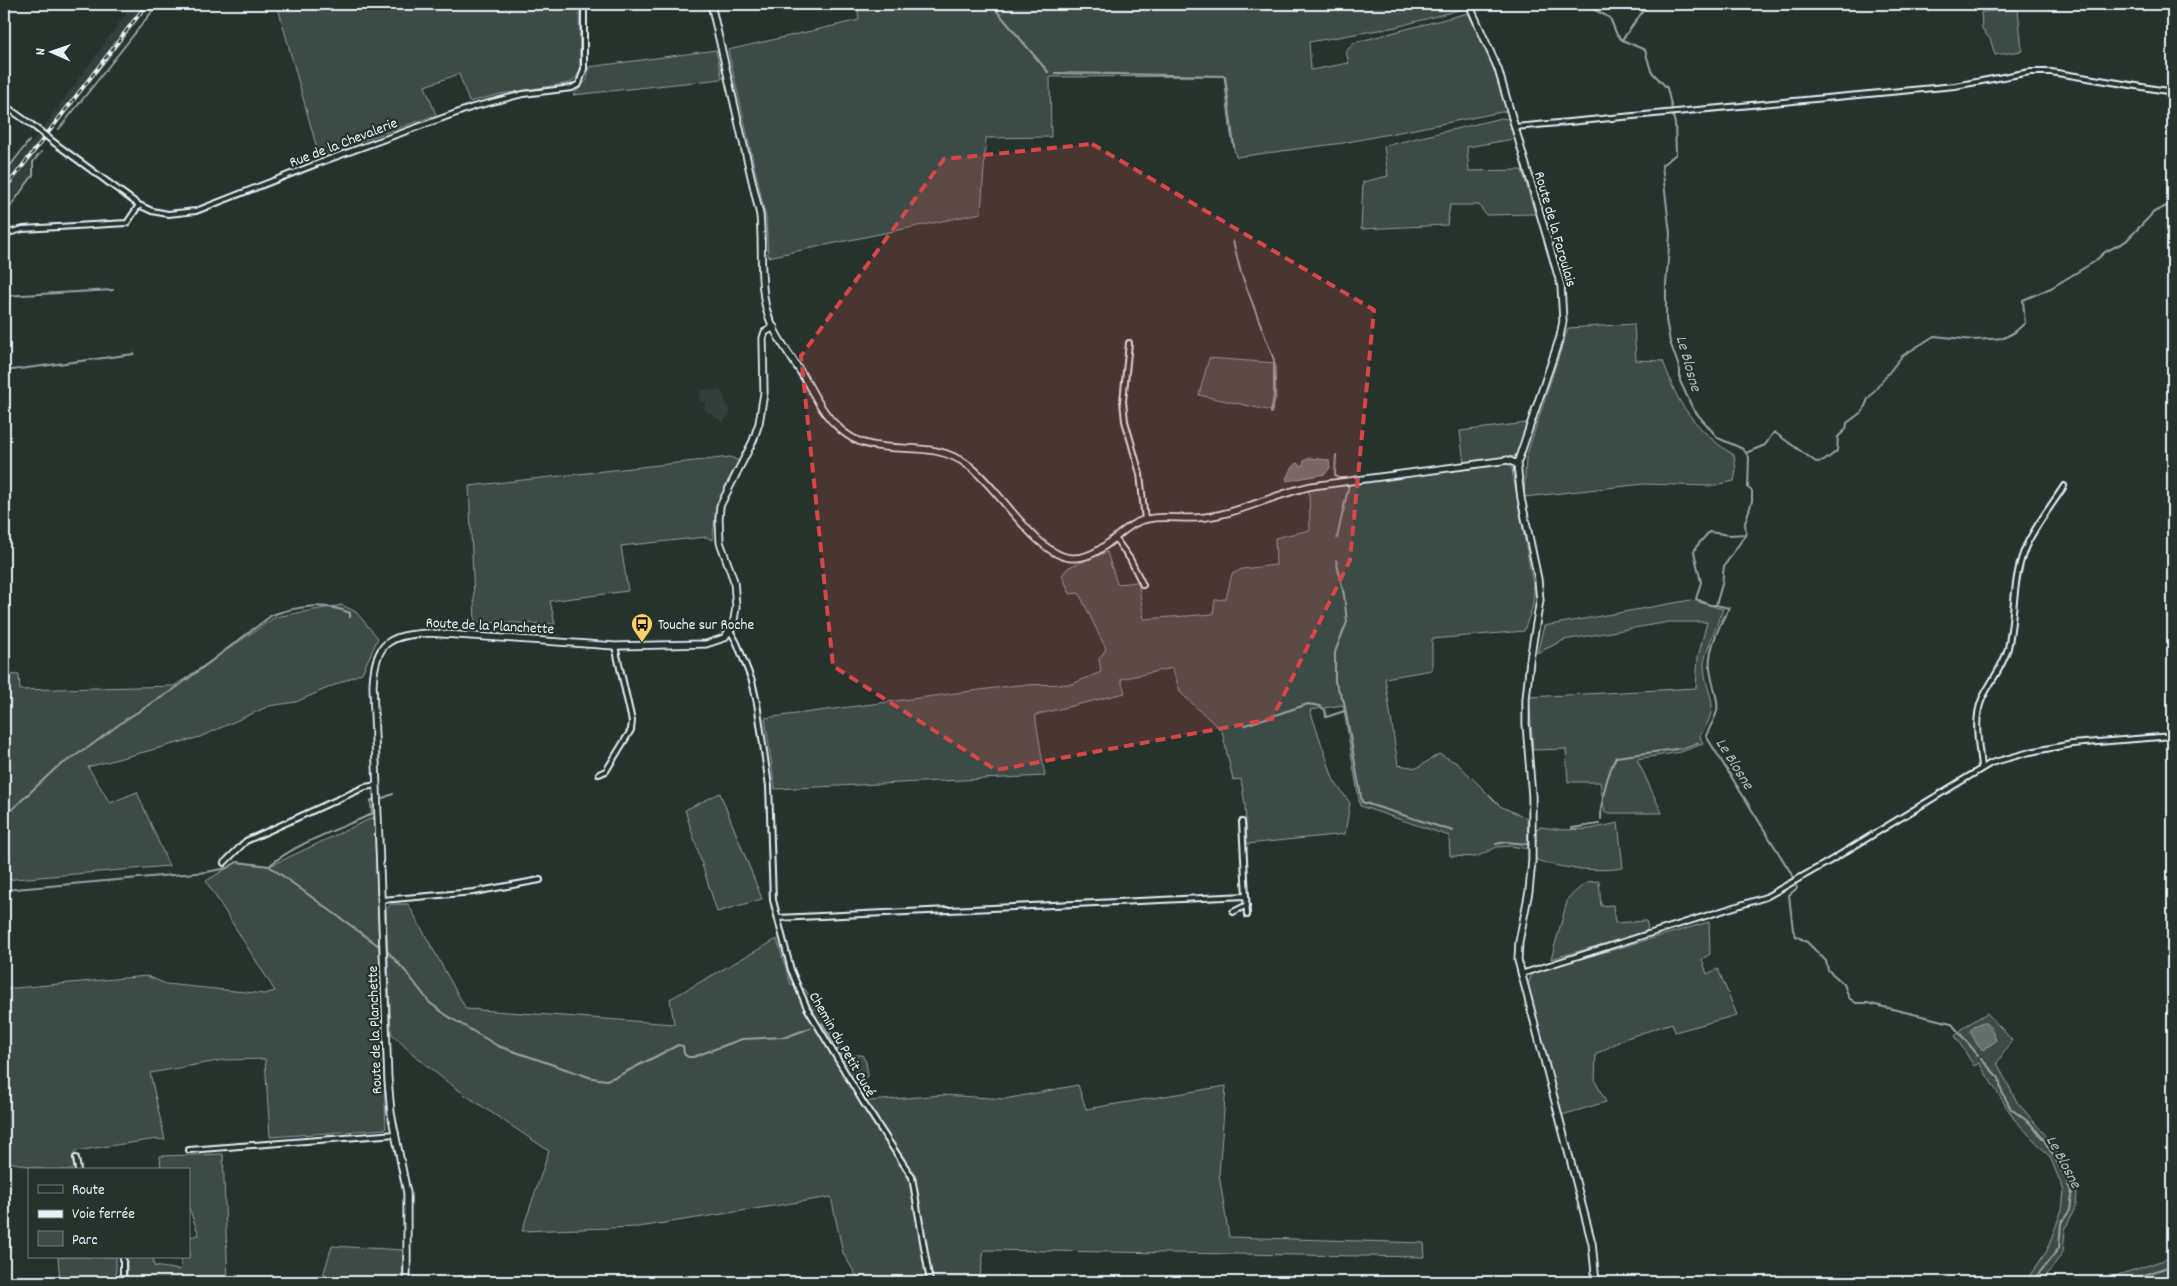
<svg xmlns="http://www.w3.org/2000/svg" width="2177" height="1286" font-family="Dekko,sans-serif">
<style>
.built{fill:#333f3a}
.green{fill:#3e4b47;stroke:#939ea0}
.water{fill:#636f6d;stroke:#98a3a5}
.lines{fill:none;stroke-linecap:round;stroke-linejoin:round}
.stream{stroke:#98a3a5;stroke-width:2}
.street-casing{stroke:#e8f1f8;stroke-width:8}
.secondary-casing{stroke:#e8f1f8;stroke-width:9}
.street{stroke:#26332d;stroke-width:4}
.secondary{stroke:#26332d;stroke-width:5.5}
.rail-casing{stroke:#e8f1f8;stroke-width:4}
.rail{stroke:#26332d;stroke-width:2;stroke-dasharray:5.5;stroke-linecap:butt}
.street-bridge-casing{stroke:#e8f1f8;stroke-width:8;stroke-linecap:butt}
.street-bridge{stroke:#26332d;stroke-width:4}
.marked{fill:#d94647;fill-opacity:0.2;stroke:#d94647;stroke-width:4;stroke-dasharray:10 6;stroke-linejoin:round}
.labels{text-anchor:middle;stroke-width:4.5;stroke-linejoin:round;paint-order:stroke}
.street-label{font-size:15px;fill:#e8f1f8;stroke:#26332d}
.poi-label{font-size:15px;fill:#e8f1f8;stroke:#26332d;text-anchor:start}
.water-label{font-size:16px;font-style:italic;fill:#b3bdc0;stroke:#26332d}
</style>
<rect width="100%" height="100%" fill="#26332d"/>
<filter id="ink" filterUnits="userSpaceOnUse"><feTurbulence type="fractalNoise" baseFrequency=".02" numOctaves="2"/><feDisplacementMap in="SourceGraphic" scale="10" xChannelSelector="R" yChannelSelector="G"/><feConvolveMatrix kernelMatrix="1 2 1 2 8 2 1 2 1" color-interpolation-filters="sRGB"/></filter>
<g filter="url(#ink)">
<path class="built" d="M 133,4 L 152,4 L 41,146 L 31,163 L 31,176 L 4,210 L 4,176 L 38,135 Z
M 700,390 L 721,391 L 731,413 L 723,422 L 704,410 L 706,402 L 699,400 Z"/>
<path class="green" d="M 277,4 L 532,4 L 579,8 L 580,70 L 576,78 L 570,83 L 501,94 L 469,102 L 459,74 L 425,86 L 436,115 L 319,156 Z
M 857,4 L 1465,4 L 1466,8 L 1396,27 L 1309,42 L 1311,70 L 1349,63 L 1346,52 L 1353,43 L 1468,13 L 1491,61 L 1507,111 L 1343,143 L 1236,157 L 1231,135 L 1224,76 L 1050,77 L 1051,137 L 986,138 L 981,213 L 768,257 L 766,218 L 728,50 L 859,20 Z
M 2018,9 L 2022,51 L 1995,55 L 1990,39 L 1982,29 L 1981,12 Z
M 716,50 L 722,79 L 573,95 L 587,80 L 589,67 Z
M 1501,118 L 1509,119 L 1514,139 L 1467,147 L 1469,171 L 1522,170 L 1535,214 L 1486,215 L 1479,205 L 1450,205 L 1447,225 L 1361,229 L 1363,182 L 1388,176 L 1384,146 Z
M 1634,324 L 1636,360 L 1663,361 C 1668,373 1672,387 1678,398 C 1691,421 1712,442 1734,455 L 1736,471 L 1734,481 L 1711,486 L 1644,484 L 1524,497 L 1526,457 L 1568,328 Z
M 1209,358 L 1275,363 L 1276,398 L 1272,411 L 1199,395 Z
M 1527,423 L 1528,427 L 1517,455 L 1508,458 L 1464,464 L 1460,431 Z
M 731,457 L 739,461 C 722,492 715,503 713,540 L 706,537 L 621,546 L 628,591 L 550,601 L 555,624 L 475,622 L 469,486 Z
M 1509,464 L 1512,469 L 1534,590 L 1533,605 L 1524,631 L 1432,639 L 1432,670 L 1385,678 L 1398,765 L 1417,768 L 1439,754 L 1457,763 L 1500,806 L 1527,818 L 1528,849 L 1511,846 L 1497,847 L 1476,857 L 1450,856 L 1449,836 L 1360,806 L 1343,705 L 1310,710 L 1334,781 L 1350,803 L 1345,834 L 1247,844 L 1245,805 L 1241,779 L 1233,780 L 1222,731 L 1181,693 L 1172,668 L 1121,679 L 1125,693 L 1035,715 L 1045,776 L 775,789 L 765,718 L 1018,685 L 1072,684 L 1101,672 L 1099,659 L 1106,649 L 1079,593 L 1070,594 L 1062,575 L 1069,567 L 1107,552 L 1117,584 L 1138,582 L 1144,619 L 1213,614 L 1215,600 L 1226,599 L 1232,574 L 1242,569 L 1276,565 L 1275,538 L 1310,530 L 1309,489 Z
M 1691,600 L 1723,609 C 1719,621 1704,655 1704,665 C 1706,700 1723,700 1700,736 L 1703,744 L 1681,752 L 1637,759 L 1662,813 L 1605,813 L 1600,782 L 1568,782 L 1566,749 L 1533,750 L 1529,697 L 1696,688 L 1698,657 L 1707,622 L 1669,622 L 1564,640 L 1537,653 L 1544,626 Z
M 342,605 L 356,612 L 378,638 L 362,673 L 296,702 L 269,706 L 200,737 L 88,767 L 110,803 L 137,792 L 169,866 L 4,880 L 4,674 L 19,675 L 20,690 L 174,686 L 275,617 Z
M 720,793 L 762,899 L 717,912 L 685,810 Z
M 374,817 L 386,1129 L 270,1137 L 265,1059 L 223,1060 L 150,1073 L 165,1140 L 157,1139 L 75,1151 L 73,1163 L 74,1170 L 47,1170 L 4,1161 L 4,989 L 147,976 L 166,984 L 264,994 L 275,991 L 206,881 L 237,862 L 270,866 Z
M 1618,823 L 1623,868 C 1601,872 1555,869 1535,859 L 1535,830 L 1540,827 L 1564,830 L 1590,829 Z
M 1599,881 L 1601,906 L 1613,905 L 1615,923 L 1646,921 L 1648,927 L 1646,932 L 1551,959 L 1568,898 L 1587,882 Z
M 391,904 L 408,904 L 466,1009 L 674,1024 L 670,999 L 777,939 L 791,985 L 805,989 L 845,1055 L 862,1055 L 866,1062 L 868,1075 L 860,1085 L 869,1101 L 943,1095 L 1005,1099 L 1078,1085 L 1086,1109 L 1226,1086 L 1219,1174 L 1229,1237 L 1424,1243 L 1425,1257 L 984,1250 L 979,1282 L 860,1282 L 843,1253 L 831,1197 L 639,1227 L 522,1231 L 549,1151 C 495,1114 436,1080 391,1033 L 386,909 Z
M 1709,922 L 1710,954 L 1702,959 L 1707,974 L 1718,969 L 1737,1015 L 1675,1032 L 1672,1023 L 1624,1039 L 1596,1054 L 1595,1081 L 1606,1102 L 1562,1115 L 1528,985 L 1532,973 Z
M 1987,1013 L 2012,1040 L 1997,1063 L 2017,1102 L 2054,1145 L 2077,1193 L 2076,1205 L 2065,1230 L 2063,1252 L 2042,1282 L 2025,1282 L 2047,1251 L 2062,1209 L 2064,1191 L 2050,1157 L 2014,1119 L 1979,1063 L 1974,1066 L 1955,1036 L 1964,1027 Z
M 223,1154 L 228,1282 L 127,1282 L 127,1257 L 153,1257 L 154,1266 L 180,1270 L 182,1257 L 189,1257 L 189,1237 L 199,1235 L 189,1208 L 189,1170 L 161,1170 L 160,1156 Z
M 332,1246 L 403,1250 L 402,1282 L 321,1282 Z
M 58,1257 L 116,1257 L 116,1282 L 60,1282 Z
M 2173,1257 L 2173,1275 L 2160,1282 L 2097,1282 Z"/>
<path class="water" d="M 1309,458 L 1329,460 L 1330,468 L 1325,474 L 1287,481 L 1286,478 L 1296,463 L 1302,466 L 1304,461 Z
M 1983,1022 C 1991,1026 1994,1032 1996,1041 L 1983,1050 L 1978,1046 L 1970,1031 L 1974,1026 Z"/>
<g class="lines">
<path class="stream" d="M 991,4 L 1048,72
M 1584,4 L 1610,18 L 1617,35 L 1622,40 L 1645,50 L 1651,71 L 1667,88 L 1672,109
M 1622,40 L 1648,4
M 1055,73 L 1225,76 L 1234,147
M 1673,116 L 1675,124 L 1676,154 L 1662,165 L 1670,234 L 1666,285 L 1666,320 L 1670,342 L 1680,370 L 1680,381 L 1693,409 L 1718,438 L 1743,449 L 1749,457 L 1748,488 L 1752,491 L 1752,501 L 1745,523 L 1746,534 L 1724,566 L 1722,584 L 1716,605 L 1729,608 C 1721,622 1712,641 1710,658 C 1707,676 1720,696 1717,711 C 1715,719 1709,728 1706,736 L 1791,873 L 1797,888 L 1789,895 L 1793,930 L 1796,936 L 1807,942 L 1826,961 L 1828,970 L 1844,984 L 1849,998 L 1856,1003 L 1867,1003 L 1951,1023 L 1978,1055
M 59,129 L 158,4
M 4,174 L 29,141
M 4,215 L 33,175 L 33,162 L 41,152
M 1233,241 L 1241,273 L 1274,360 L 1274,396 L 1271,413
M 4,296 L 113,290
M 4,371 L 134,354
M 1746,453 L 1765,445 L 1774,432 L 1816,462 L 1824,461 L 1837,451 L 1838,437 L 1846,429 L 1847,423 L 1863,411 L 1868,399 L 1902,356 L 1934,336 L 1974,340 L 2004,338 L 2015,332 L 2025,323 L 2023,300 L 2051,288 L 2094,262 L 2105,252 L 2126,241 L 2154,212 L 2173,203
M 1336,455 L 1335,475 L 1338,478 L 1348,478
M 1337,538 L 1349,484
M 1336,560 L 1344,595 L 1347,622 L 1335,652 L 1335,682 L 1344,702 L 1362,802 L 1453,831
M 1716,605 L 1710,605 L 1696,599 L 1701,582 L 1694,552 L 1696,547 L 1709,532 L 1730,535 L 1746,534
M 1245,725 L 1308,704 L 1320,706 L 1325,710 L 1326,717 L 1345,711
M 383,798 L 393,794
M 4,817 L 56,768 L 89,747 L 125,720 L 173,690 L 272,615 C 298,606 324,602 350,613 L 350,617
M 1601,819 C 1601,799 1607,775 1616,757 L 1684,748 L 1698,743
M 1572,828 L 1599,824
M 1535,841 L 1536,840
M 1496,844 L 1506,842 L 1527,844
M 269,866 C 298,842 339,829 372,814 L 371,800 L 373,800
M 4,890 L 207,872 L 227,868 L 237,862 L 269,866 L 379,946
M 388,952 L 407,973 L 430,1003 L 449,1017 L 498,1046 L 592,1078 L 606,1080 L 618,1076 L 678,1045 L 683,1046 L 684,1054 L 688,1057 L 693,1057 L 742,1039 L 786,1037 L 810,1028
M 822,1023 L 846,1063 L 857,1070
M 1981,1059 L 1999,1078 L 2001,1090 L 2011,1109 L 2030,1123 L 2044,1140 L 2063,1172 L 2072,1194 L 2070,1210 L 2061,1223 L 2059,1248 L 2032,1282
M 2125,1282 L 2173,1265"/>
<g class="street-casing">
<path id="street" d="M 4,105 L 32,125
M 1515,127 L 1955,86 L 2030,72 L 2051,72 L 2173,92
M 56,144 L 139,205 L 152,211 L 168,214 L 196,211 L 324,161 L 473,107 L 523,94 L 572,88 L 579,84 L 584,69 L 584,4
M 4,238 L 8,233 L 23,229 L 127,223 L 139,205
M 1129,343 L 1123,401 L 1125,421 L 1140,474 L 1145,520
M 1115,538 L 1130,559 L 1143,585
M 731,632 L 737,643 L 752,681 L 757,703 L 769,786 L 773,900 L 791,970 L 807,1008 L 863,1102 L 912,1177 L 930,1282
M 1981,767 C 1979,745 1973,720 1982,699 C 1990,682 2003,667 2008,648 C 2015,617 2012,582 2024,551 C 2031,531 2052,505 2064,486
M 599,774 L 606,771 L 631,730 L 632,721 L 615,646
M 1242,822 L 1247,915
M 224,863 L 246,841 L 365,787 L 377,785
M 382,900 L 474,892 L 540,880
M 1233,912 L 1247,905
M 778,918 L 1246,896
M 1521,974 L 1766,897 L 1828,862 L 1991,763 L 2030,752 L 2072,744 L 2173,736
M 189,1150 L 396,1134
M 76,1158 L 78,1170
M 123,1282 L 123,1257"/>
</g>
<g class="secondary-casing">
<path id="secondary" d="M 711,4 L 760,215 C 763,246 759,278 766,308 C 772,333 792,357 805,379 C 814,394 822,412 835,424 C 844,434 857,442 871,445 C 906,452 936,442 968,465 C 998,486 1037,557 1072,558 C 1097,559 1113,537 1132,525 C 1152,513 1175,519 1196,518 C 1236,516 1273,494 1312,486 L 1508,460 L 1517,464 L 1521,498 L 1538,579 L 1540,600 L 1530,660 L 1526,699 L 1526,724 L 1532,796 L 1532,861 L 1529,891 L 1519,942 L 1518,960 L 1592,1243 L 1596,1282
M 1469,4 L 1498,69 L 1561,286 L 1563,321 L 1560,337 L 1517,464
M 407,1282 L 407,1193 L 391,1113 L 388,1079 L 373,685 C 375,642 389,635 429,633 L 615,646 L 706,644 L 724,638 L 733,626 L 736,607 L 734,581 L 720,542 L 719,519 L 720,506 L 753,441 L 759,423 L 764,393 L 763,338 L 765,332 L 774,327"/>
</g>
<use href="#street" class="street"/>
<use href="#secondary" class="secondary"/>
<g class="rail-casing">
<path id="rail" d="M 4,190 L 147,4"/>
</g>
<use href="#rail" class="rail"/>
<g class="street-bridge-casing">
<path id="street-bridge" d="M 32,125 L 56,144"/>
</g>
<use href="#street-bridge" class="street-bridge"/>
</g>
</g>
<path class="marked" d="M 1092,144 L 1374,310 L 1350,560 L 1272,719 L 996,770 L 833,666 L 801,356 L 944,159 Z"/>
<defs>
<g id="bus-pin" transform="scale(1.125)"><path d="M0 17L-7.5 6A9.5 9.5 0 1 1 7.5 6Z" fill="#ffd166" stroke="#26332d"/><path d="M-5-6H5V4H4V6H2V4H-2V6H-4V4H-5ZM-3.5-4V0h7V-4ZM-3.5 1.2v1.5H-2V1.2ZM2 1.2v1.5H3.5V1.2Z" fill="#111"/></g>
</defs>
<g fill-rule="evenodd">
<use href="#bus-pin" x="642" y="624"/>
</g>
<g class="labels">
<g class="street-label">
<text transform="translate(343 142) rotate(-21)" y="5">Rue de la Chevalerie</text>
<text transform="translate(1556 229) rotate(74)" y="5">Route de la Faroulais</text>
<text transform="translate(490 625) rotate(3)" y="5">Route de la Planchette</text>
<text transform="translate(374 1030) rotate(-92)" y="5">Route de la Planchette</text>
<text transform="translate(843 1044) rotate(60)" y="5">Chemin du Petit Cucé</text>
</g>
<g class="poi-label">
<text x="658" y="629">Touche sur Roche</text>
</g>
<g class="water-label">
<text transform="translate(1690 363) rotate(74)" y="6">Le Blosne</text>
<text transform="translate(1736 763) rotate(58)" y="6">Le Blosne</text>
<text transform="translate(2065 1161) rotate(62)" y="6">Le Blosne</text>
</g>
</g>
<rect width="2177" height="1286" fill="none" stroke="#26332d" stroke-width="20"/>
<rect x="10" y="10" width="2157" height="1266" fill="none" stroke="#e8f1f8" stroke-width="2" filter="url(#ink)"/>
<rect x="28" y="1168" width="162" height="90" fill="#26332d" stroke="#747f7e"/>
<rect x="38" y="1185" width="25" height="8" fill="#26332d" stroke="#747f7e"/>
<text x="72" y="1194" font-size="15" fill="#e8f1f8">Route</text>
<rect x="38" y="1210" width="25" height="8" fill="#e8f1f8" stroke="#747f7e"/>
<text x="72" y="1218" font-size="15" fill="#e8f1f8">Voie ferrée</text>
<rect x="38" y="1231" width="25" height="15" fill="#3e4b47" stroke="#747f7e"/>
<text x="72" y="1244" font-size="15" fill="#e8f1f8">Parc</text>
<g transform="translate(52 52) rotate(272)" stroke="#26332d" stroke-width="4" paint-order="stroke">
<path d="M0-4L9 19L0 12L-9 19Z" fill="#e8f1f8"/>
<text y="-8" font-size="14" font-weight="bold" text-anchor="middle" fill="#e8f1f8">N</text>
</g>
</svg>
